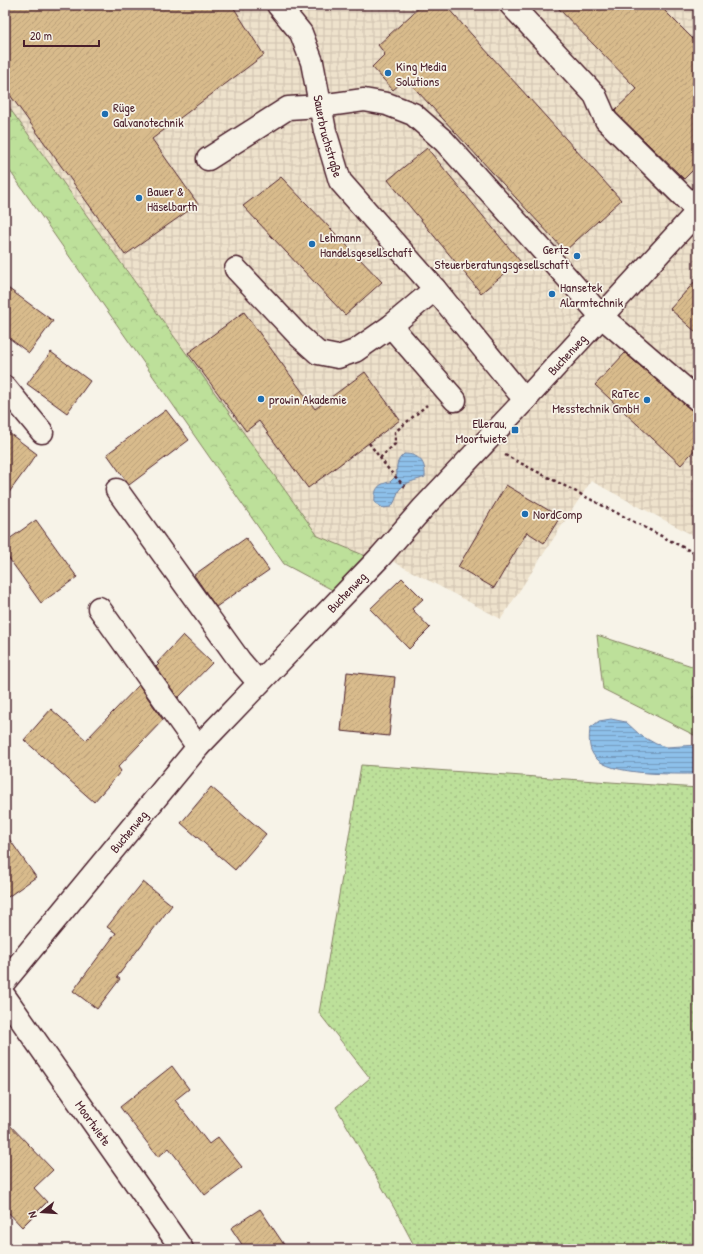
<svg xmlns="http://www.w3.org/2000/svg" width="703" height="1254" font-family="'Patrick Hand',sans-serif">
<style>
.industrial{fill:url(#industrial-grid)}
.grass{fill:url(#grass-dots);stroke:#848062}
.forest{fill:url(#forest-crowns);stroke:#848062}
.water{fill:url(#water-rules);stroke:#72809e}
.building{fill:url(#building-hatch);stroke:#4a1f2b}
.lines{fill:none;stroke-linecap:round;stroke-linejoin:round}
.minor-casing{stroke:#4a1f2b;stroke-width:25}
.path{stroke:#4a1f2b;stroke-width:2.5;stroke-dasharray:3 3;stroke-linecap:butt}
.minor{stroke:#f7f3e8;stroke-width:22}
.poi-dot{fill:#1f6fb2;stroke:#f7f3e8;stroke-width:1.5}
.labels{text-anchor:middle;stroke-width:3.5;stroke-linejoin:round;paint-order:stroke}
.poi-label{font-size:13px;fill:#4a1f2b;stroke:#f7f3e8;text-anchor:start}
.street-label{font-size:13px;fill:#4a1f2b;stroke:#f7f3e8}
</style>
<defs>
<pattern id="industrial-grid" width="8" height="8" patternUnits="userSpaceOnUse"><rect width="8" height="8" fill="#eee2cc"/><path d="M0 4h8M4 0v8" fill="none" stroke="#cec1af"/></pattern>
<pattern id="grass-dots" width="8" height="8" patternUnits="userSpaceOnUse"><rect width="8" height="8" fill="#bde09a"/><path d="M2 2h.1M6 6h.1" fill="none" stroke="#a4c085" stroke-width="1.8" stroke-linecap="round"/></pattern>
<pattern id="forest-crowns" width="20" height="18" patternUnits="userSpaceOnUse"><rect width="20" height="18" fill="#bde09a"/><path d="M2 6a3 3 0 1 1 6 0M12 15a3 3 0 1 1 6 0" fill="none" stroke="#a4c085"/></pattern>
<pattern id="water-rules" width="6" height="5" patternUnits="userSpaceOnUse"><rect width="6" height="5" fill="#8dc0ea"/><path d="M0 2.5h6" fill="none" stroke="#759bbe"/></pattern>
<pattern id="building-hatch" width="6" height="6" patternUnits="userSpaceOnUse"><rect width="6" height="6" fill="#d8bb8c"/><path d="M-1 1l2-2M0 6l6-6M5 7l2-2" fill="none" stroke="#bba079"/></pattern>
</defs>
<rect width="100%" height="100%" fill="#f7f3e8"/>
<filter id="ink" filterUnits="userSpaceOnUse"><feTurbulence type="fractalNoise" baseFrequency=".025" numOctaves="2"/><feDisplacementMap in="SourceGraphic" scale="8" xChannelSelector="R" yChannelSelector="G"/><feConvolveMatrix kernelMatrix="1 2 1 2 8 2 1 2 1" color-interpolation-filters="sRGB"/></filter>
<g filter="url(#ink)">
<path class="industrial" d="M 5,5 L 698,5 L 698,538 L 591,481 L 501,619 L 390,560 L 373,559 L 318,536 L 5,102 Z"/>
<path class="grass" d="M 361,765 L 698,788 L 698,1249 L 416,1249 L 397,1213 L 336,1107 L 370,1078 L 319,1013 Z"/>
<path class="forest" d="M 5,102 L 318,536 L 373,559 L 340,594 L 284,564 L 5,164 Z
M 597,635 L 698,668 L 698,737 L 603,689 Z"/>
<path class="water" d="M 404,454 C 419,454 426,462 425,477 C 416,481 406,481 399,490 C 396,496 396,501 391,507 L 383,508 L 375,503 C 374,490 377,484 390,482 L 397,475 C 396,465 397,460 404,454 Z
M 611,719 L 626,722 L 640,735 L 656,744 L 666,747 L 698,745 L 698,774 C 675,774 609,776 595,757 C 588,749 589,738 590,728 L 599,721 Z"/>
<path class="building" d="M 5,5 L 232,5 L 264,55 L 152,139 L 198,204 L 125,255 L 5,88 Z
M 422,5 L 445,5 L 621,200 L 565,251 L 406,79 L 393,90 L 372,67 L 385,54 L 378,45 Z
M 555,5 L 659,5 L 698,44 L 698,165 L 684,179 L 616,113 L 615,110 L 637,89 Z
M 427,148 L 520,261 L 481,293 L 388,180 Z
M 281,177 L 382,282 L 345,315 L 243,206 Z
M 698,278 L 698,334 L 670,309 Z
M 5,286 L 53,321 L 29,353 L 5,335 Z
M 244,312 L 315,409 L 365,372 L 400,420 L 308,488 L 259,421 L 246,431 L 188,353 Z
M 51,352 L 90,381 L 67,413 L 27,384 Z
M 625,353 L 690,409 L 698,414 L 698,446 L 681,465 L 595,385 Z
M 166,410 L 189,440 L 129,485 L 107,454 Z
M 5,430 L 37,454 L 5,498 Z
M 506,485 L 560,517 L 544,543 L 527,532 L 494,588 L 458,567 Z
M 36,520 L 77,577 L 41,603 L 5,553 L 5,542 Z
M 246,538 L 269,570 L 216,607 L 194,575 Z
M 402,578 L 423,599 L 412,609 L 430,628 L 409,649 L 370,609 Z
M 183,635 L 212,663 L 178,698 L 156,667 L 159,664 L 157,663 Z
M 347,672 L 395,677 L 389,736 L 341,731 Z
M 139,685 L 163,720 L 118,767 L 121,771 L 94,802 L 24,740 L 51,709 L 86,740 Z
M 211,787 L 266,834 L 235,870 L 181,823 Z
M 5,833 L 36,877 L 5,899 Z
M 143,882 L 172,905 L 117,977 L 120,979 L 97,1009 L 73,991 L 116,933 L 107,927 Z
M 172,1066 L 189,1089 L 175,1100 L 209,1144 L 218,1137 L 242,1167 L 205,1195 L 169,1148 L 158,1157 L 120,1107 Z
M 5,1120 L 53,1170 L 34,1188 L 47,1202 L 22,1227 L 5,1209 Z
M 260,1209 L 287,1249 L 245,1249 L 231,1228 Z"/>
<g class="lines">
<g class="minor-casing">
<g id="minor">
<path id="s1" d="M 278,5 L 301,33 L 312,62 L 325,131 L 340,181 L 435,289 L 525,400"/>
<path d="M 511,5 L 595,95 L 606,120 L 698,211"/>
<path d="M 208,159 L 288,108 L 320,106 L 364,100 L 387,104 L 413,114 L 444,141 L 572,283 L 601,316 L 698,400"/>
<path d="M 236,269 L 298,335 L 318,353 L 338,357 L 355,351 L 391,326 L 435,289"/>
<path d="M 391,326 L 455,400"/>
<path d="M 5,387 L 42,432"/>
<path d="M 117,490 L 240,661 L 259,683"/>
<path d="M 99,608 L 198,747"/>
<path id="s2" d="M 5,981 L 198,747 L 380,557 L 424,507 L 525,400 L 698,211"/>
<path id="s3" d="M 5,997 L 182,1249"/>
</g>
</g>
<path class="path" d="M 369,443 L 389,470 L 407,489
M 505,455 L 698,555
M 380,458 L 395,444 L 395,432 L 427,405"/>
<use href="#minor" class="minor"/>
</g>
</g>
<g class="poi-dot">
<circle cx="388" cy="73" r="4"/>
<circle cx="105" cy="114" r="4"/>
<circle cx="139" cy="198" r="4"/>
<circle cx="312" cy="244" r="4"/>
<circle cx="577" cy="256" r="4"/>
<circle cx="552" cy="294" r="4"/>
<circle cx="261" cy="399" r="4"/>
<circle cx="647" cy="400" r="4"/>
<rect x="511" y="426" width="8" height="8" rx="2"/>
<circle cx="525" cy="514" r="4"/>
</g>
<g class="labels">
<g class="poi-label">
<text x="396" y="71">King Media<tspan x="396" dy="15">Solutions</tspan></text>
<text x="113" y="112">Rüge<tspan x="113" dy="15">Galvanotechnik</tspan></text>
<text x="147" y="196">Bauer &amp;<tspan x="147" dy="15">Häselbarth</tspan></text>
<text x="320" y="242">Lehmann<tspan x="320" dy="15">Handelsgesellschaft</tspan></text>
<text x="569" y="254" text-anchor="end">Gertz<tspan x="569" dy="15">Steuerberatungsgesellschaft</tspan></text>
<text x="560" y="292">Hansetek<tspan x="560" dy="15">Alarmtechnik</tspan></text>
<text x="639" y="398" text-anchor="end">RaTec<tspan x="639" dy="15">Messtechnik GmbH</tspan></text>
<text x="269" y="404">prowin Akademie</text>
<text x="507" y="428" text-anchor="end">Ellerau,<tspan x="507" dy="15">Moortwiete</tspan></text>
<text x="533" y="519">NordComp</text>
</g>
<g class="street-label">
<text dy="5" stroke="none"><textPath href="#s1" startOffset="143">Sauerbruchstraße</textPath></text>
<text dy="5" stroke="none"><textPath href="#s2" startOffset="842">Buchenweg</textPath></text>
<text dy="5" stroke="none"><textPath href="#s2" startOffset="518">Buchenweg</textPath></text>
<text dy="5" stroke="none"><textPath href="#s2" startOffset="194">Buchenweg</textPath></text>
<text dy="5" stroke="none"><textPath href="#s3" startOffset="154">Moortwiete</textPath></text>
</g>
</g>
<rect width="703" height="1254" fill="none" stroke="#f7f3e8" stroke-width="20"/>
<rect x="10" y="10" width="683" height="1234" fill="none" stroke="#4a1f2b" stroke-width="1.5" filter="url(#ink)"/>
<g transform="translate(42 1212) rotate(253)" stroke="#f7f3e8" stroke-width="3" paint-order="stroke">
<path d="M0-3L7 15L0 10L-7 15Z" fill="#4a1f2b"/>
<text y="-6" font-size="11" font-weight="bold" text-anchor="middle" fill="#4a1f2b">N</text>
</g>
<path d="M24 40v6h75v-6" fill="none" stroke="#4a1f2b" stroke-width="2"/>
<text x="30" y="40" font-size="12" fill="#4a1f2b" stroke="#f7f3e8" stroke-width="3" paint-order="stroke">20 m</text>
</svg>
